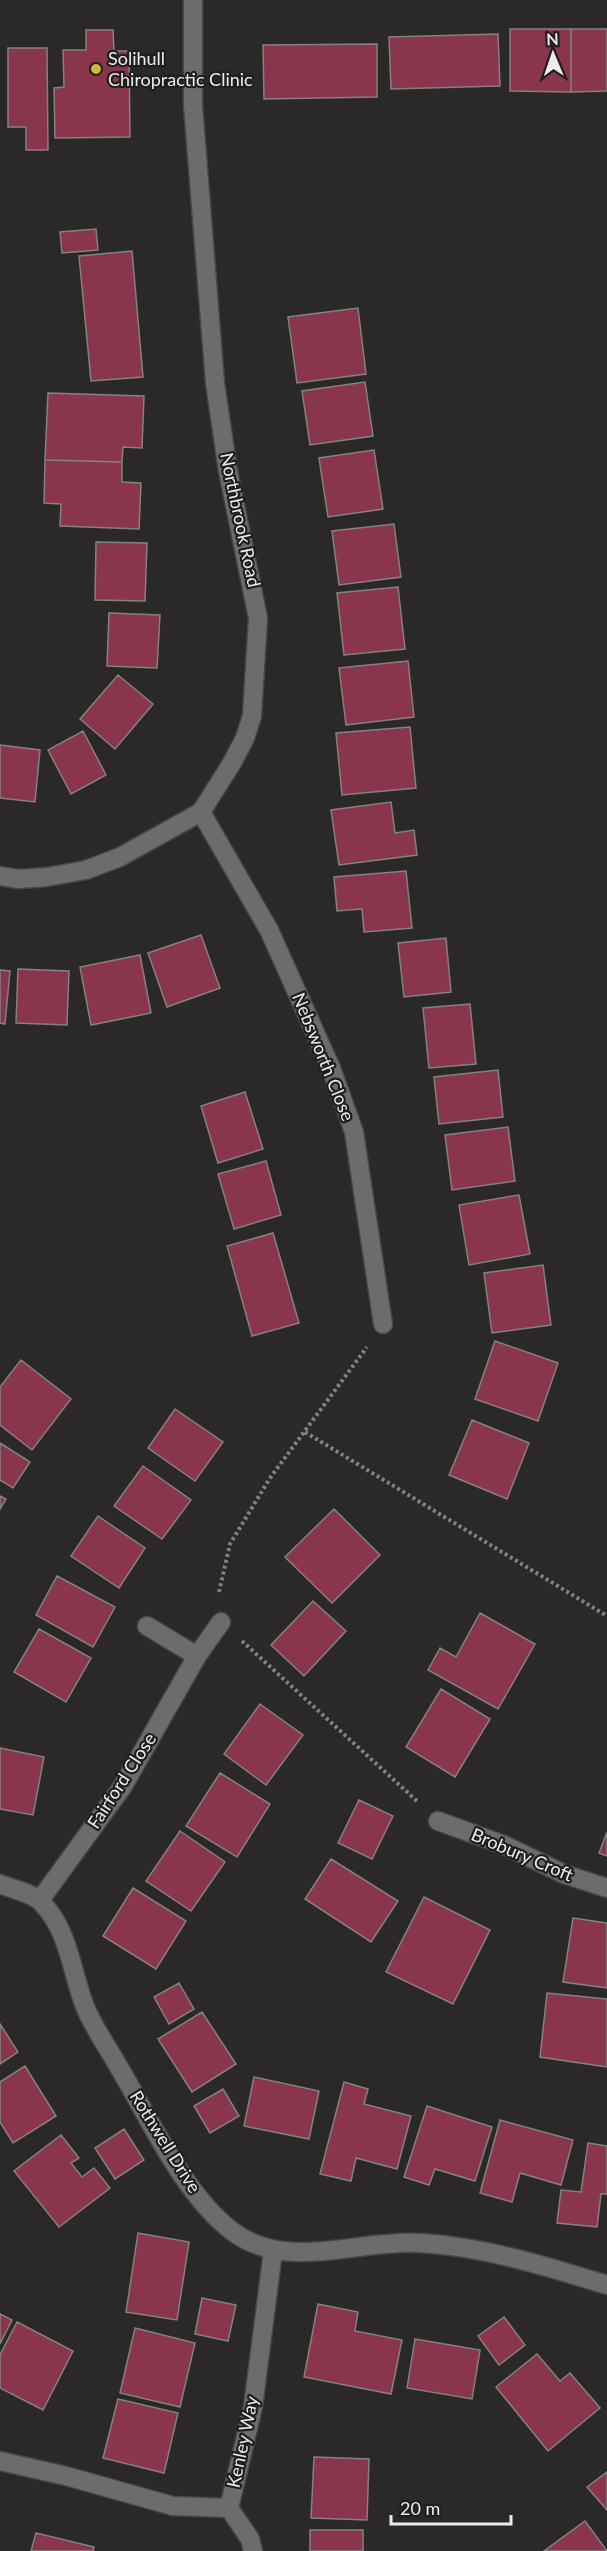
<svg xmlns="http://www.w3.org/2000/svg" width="607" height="2551" font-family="Lato,sans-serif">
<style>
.building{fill:#89364d;stroke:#848181;stroke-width:1.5}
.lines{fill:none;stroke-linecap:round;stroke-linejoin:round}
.service-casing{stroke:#474647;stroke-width:21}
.minor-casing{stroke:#474647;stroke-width:21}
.path{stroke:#838182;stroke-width:4;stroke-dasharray:3 3;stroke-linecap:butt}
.service{stroke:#6e6b6c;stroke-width:18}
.minor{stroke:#6e6b6c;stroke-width:18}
.poi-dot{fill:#d1b736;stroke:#201e1f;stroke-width:2}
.labels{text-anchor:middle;stroke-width:4.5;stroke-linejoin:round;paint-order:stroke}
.poi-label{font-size:18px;fill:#edeced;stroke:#201e1f;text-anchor:start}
.street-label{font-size:18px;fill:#edeced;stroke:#201e1f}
</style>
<rect width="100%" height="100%" fill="#2a2829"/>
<path class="building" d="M 510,29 L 571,29 L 571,92 L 510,91 Z
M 571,29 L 607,29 L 607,91 L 571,92 Z
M 86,30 L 113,30 L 114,51 L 129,51 L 130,137 L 55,138 L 54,88 L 64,87 L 63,50 L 86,50 Z
M 498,34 L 500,86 L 391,89 L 389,37 Z
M 377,44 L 377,97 L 264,99 L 263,45 Z
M 8,48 L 47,48 L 48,150 L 26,150 L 26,127 L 8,127 Z
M 96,229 L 98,250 L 62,253 L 60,232 Z
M 132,251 L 143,377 L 91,381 L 79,256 Z
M 358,308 L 366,374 L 297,383 L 288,317 Z
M 365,382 L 373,436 L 310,445 L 302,391 Z
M 48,393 L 144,396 L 142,448 L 123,447 L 122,462 L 45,460 Z
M 374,450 L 383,509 L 328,517 L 319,458 Z
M 45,460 L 122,462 L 122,482 L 141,483 L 139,529 L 60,526 L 61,504 L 44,503 Z
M 394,524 L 401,577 L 339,585 L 332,531 Z
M 96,542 L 147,543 L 145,601 L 95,600 Z
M 398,587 L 405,649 L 344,655 L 337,593 Z
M 109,613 L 160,615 L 157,668 L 107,666 Z
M 408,661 L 414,717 L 346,725 L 339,668 Z
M 118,675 L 153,704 L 115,749 L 80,719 Z
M 410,727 L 416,788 L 342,795 L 336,733 Z
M 83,731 L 106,775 L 71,794 L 48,750 Z
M 0,745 L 40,750 L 35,802 L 0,798 Z
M 391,802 L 395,833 L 414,830 L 417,855 L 339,865 L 331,810 Z
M 406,871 L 412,928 L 364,932 L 362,909 L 337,911 L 334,877 Z
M 201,935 L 220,988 L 167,1007 L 148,953 Z
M 446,938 L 451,992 L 404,997 L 398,943 Z
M 140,955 L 151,1013 L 91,1025 L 80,967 Z
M 18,969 L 69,971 L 67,1025 L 16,1023 Z
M 0,970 L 10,971 L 5,1024 L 0,1023 Z
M 470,1004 L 476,1064 L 429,1068 L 423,1008 Z
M 498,1070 L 503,1117 L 439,1124 L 434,1077 Z
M 245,1092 L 263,1149 L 218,1163 L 201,1106 Z
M 508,1127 L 515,1181 L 452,1190 L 445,1135 Z
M 266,1161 L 281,1215 L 234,1229 L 218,1174 Z
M 519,1195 L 530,1254 L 469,1265 L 459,1205 Z
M 273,1233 L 299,1323 L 252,1336 L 227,1246 Z
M 543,1265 L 551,1325 L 492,1333 L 484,1273 Z
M 495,1341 L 558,1363 L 538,1421 L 475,1399 Z
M 21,1360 L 71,1399 L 32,1450 L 0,1425 L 0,1387 Z
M 175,1409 L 223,1442 L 195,1481 L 148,1448 Z
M 472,1420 L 529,1443 L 507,1499 L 449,1475 Z
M 0,1443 L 30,1462 L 13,1488 L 0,1480 Z
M 143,1466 L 191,1500 L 162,1539 L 114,1506 Z
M 0,1496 L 6,1499 L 0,1509 Z
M 334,1509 L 380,1555 L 332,1603 L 285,1557 Z
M 98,1516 L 145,1548 L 119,1588 L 71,1556 Z
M 57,1576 L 115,1607 L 93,1647 L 36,1615 Z
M 313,1601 L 346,1631 L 304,1676 L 271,1645 Z
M 480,1613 L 535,1644 L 498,1709 L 428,1670 L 440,1648 L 456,1657 Z
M 39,1629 L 91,1658 L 66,1702 L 14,1672 Z
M 441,1689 L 490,1719 L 455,1777 L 406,1747 Z
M 260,1704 L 303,1735 L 266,1785 L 224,1754 Z
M 0,1748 L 44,1757 L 33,1815 L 0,1809 Z
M 220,1773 L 270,1804 L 237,1857 L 186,1826 Z
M 359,1800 L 393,1816 L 372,1859 L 338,1843 Z
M 180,1831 L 225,1862 L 191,1911 L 146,1881 Z
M 607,1832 L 607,1856 L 599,1853 Z
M 331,1859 L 398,1901 L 371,1942 L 305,1899 Z
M 133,1888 L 186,1921 L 156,1969 L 103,1936 Z
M 424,1897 L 490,1930 L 453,2004 L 386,1972 Z
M 573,1918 L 607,1923 L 607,1988 L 563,1982 Z
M 179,1983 L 194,2009 L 169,2024 L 154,1997 Z
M 547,1993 L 607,1999 L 607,2067 L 540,2057 Z
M 202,2012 L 236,2064 L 192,2092 L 158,2039 Z
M 0,2024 L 18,2052 L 0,2064 Z
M 25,2066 L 56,2116 L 13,2143 L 0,2122 L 0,2082 Z
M 254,2077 L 319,2091 L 309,2139 L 244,2126 Z
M 344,2082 L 368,2089 L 364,2104 L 411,2116 L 397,2169 L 356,2158 L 351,2181 L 320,2174 Z
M 223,2089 L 239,2116 L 210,2133 L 194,2106 Z
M 427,2106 L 492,2127 L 475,2181 L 435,2169 L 429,2185 L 404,2177 Z
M 500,2120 L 573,2140 L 561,2185 L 520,2173 L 512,2202 L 480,2193 Z
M 124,2129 L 144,2160 L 115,2179 L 95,2148 Z
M 61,2135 L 79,2158 L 71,2163 L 82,2177 L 94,2168 L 110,2188 L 59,2227 L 14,2171 Z
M 588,2143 L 607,2146 L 607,2194 L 601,2194 L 597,2227 L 557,2223 L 561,2190 L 581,2192 Z
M 138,2233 L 189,2242 L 177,2320 L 126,2312 Z
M 202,2298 L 236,2305 L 228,2341 L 195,2334 Z
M 318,2304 L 358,2312 L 355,2331 L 402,2340 L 391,2394 L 304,2377 Z
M 0,2314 L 12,2320 L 0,2344 Z
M 504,2317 L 525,2345 L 499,2365 L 478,2336 Z
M 17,2322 L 73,2351 L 43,2410 L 0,2388 L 0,2355 Z
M 135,2328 L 195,2343 L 180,2407 L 120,2393 Z
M 415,2339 L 480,2350 L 472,2399 L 407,2388 Z
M 537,2354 L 560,2381 L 570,2373 L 600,2408 L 548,2451 L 496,2387 Z
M 118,2399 L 178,2413 L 164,2473 L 103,2458 Z
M 314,2457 L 369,2459 L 367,2520 L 311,2518 Z
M 607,2472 L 607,2510 L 587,2487 Z
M 585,2521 L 607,2551 L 544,2551 Z
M 310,2530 L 363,2530 L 363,2551 L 310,2551 Z
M 36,2533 L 94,2547 L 93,2551 L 31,2551 Z"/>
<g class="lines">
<g class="service-casing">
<path id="service" d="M 229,2508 L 250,2539 L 253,2551"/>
</g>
<g class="minor-casing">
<path id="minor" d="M 201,812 L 269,930 L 331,1068 L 354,1132 L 383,1324
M 0,876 L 18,879 L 47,877 L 86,870 L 120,857 L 201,812 L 232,763 L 245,738 L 252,716 L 258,618 L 228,471 L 215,383 L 193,105 L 193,0
M 147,1626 L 197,1656
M 438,1821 L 504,1845 L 564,1874 L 607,1888
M 0,1884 C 12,1889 32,1893 41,1902 C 70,1931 71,1973 86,2009 C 96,2032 112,2054 124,2076 C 153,2126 186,2196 232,2231 C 285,2272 357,2240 417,2243 C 478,2245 549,2267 607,2285
M 40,1900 L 123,1786 L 197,1656 L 221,1622
M 0,2461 L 66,2476 L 173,2506 L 229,2508 L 253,2407 L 273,2251"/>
</g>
<path class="path" d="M 305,1432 L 607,1616
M 219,1592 L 230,1544 L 270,1478 L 367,1347
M 242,1641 L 418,1802"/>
<use href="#service" class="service"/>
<use href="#minor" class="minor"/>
</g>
<circle class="poi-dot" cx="96" cy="69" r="6"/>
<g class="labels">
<g class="poi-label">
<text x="108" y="65">Solihull<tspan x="108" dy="21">Chiropractic Clinic</tspan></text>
</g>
<g class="street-label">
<text transform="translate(240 520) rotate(78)" y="6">Northbrook Road</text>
<text transform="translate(323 1057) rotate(68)" y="6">Nebsworth Close</text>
<text transform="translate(122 1781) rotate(-57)" y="6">Fairford Close</text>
<text transform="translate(522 1855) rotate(23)" y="6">Brobury Croft</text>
<text transform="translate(165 2142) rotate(58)" y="6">Rothwell Drive</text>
<text transform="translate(243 2442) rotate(-78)" y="6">Kenley Way</text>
</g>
</g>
<g transform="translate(553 54) rotate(358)" stroke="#201e1f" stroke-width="4.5" paint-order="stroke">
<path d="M0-4.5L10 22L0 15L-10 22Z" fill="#edeced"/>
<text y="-9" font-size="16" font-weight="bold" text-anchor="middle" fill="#edeced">N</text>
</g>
<path d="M391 2515v9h120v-9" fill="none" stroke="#edeced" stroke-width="3"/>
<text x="400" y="2515" font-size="18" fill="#edeced" stroke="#201e1f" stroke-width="4.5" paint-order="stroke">20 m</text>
</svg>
